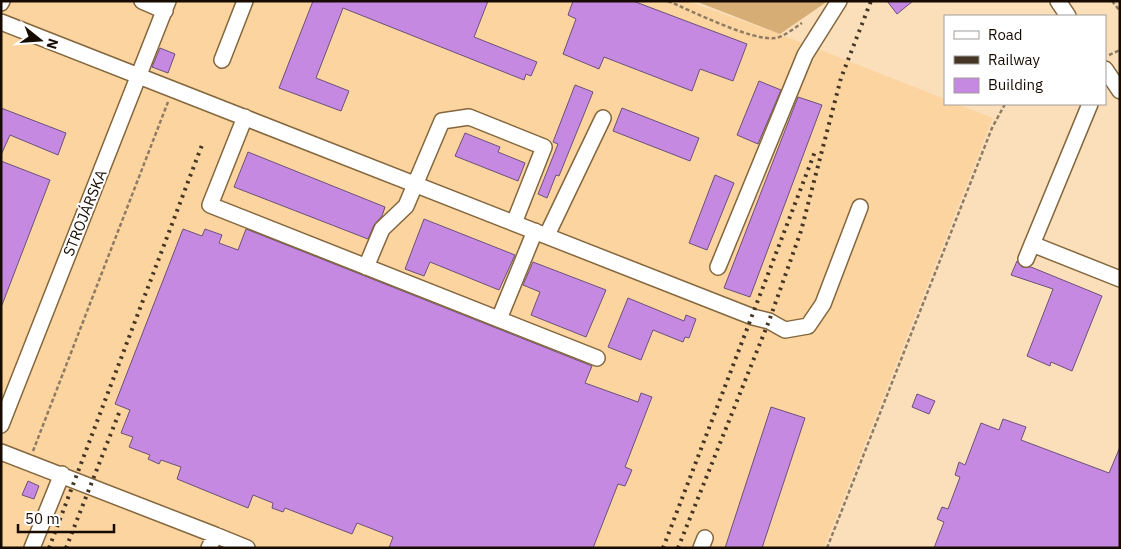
<svg xmlns="http://www.w3.org/2000/svg" width="1121" height="549" font-family="'IBM Plex Sans',sans-serif">
<style>
.built{fill:#fbd4a0}
.green{fill:#d6ad75}
.building{fill:#c689e2;stroke:#6b5178}
.lines{fill:none;stroke-linecap:round;stroke-linejoin:round}
.minor-casing{stroke:#84663c;stroke-width:18}
.path{stroke:#8f7b63;stroke-width:2.5;stroke-dasharray:4 2.5;stroke-linecap:butt}
.minor{stroke:#fff;stroke-width:15}
.rail{stroke:#443525;stroke-width:4;stroke-dasharray:2.5 5;stroke-linecap:butt}
.labels{text-anchor:middle;stroke-width:4;stroke-linejoin:round;paint-order:stroke}
.street-label{font-size:15px;fill:#170b00;stroke:#fff}
</style>
<rect width="100%" height="100%" fill="#fbdfbb"/>
<path class="built" d="M 1,1 L 687,1 L 780,34 L 945,99 L 945,104 L 957,104 L 993,118 L 824,548 L 1,548 Z"/>
<path class="green" d="M 695,1 L 828,1 L 780,34 Z"/>
<path class="building" d="M 313,1 L 488,1 L 474,37 L 537,62 L 531,76 L 526,74 L 524,80 L 343,8 L 316,78 L 349,91 L 341,111 L 279,88 Z
M 573,1 L 633,1 L 747,44 L 733,81 L 700,69 L 692,91 L 604,57 L 599,69 L 563,54 L 576,19 L 568,15 Z
M 887,1 L 913,1 L 897,14 Z
M 160,48 L 175,54 L 168,73 L 152,67 Z
M 759,81 L 781,90 L 758,144 L 737,135 Z
M 575,85 L 593,92 L 559,176 L 556,175 L 547,198 L 538,194 L 558,144 L 553,142 Z
M 798,97 L 822,105 L 750,297 L 724,288 Z
M 1,108 L 66,133 L 58,155 L 10,135 L 1,155 Z
M 622,108 L 699,138 L 690,161 L 613,131 Z
M 465,133 L 500,147 L 498,152 L 525,163 L 518,181 L 455,156 Z
M 248,152 L 385,207 L 382,216 L 374,225 L 368,239 L 234,187 Z
M 1,161 L 50,180 L 2,305 L 1,305 Z
M 715,175 L 734,183 L 707,250 L 689,243 Z
M 424,219 L 515,255 L 499,290 L 430,262 L 424,276 L 405,269 Z
M 183,229 L 202,236 L 205,229 L 222,235 L 219,243 L 238,250 L 246,229 L 592,366 L 585,383 L 638,402 L 641,393 L 652,397 L 625,467 L 632,470 L 625,486 L 618,484 L 593,548 L 389,548 L 393,537 L 357,523 L 352,534 L 285,508 L 283,512 L 272,508 L 273,503 L 253,495 L 248,508 L 177,479 L 181,467 L 161,460 L 159,464 L 148,459 L 150,455 L 129,447 L 133,437 L 121,433 L 130,410 L 115,404 Z
M 1017,261 L 1022,267 L 1031,267 L 1102,296 L 1072,371 L 1051,362 L 1050,366 L 1027,356 L 1053,289 L 1011,275 Z
M 533,262 L 606,290 L 586,337 L 531,315 L 540,292 L 523,285 Z
M 628,298 L 684,321 L 686,315 L 696,319 L 689,338 L 685,337 L 683,342 L 653,330 L 641,360 L 608,347 Z
M 917,394 L 935,401 L 929,414 L 912,407 Z
M 771,407 L 805,418 L 762,548 L 725,548 Z
M 1003,419 L 1026,427 L 1021,440 L 1109,473 L 1120,447 L 1120,548 L 934,548 L 944,522 L 937,519 L 942,507 L 948,509 L 960,477 L 955,475 L 959,462 L 965,465 L 981,423 L 999,430 Z
M 28,481 L 39,486 L 34,499 L 22,495 Z"/>
<g class="lines">
<g class="minor-casing">
<path id="minor" d="M 142,1 L 165,11
M 1058,1 L 1068,16
M 1,3 L 2,1
M 1,22 L 753,317 L 769,321 L 785,330 L 808,326 L 823,304 L 860,207
M 222,60 L 245,1
M 1105,69 L 1120,91
M 245,117 L 210,205 L 597,358
M 547,235 L 603,118
M 1032,244 L 1120,279
M 1026,259 L 1090,104
M 366,267 L 382,229 L 406,206 L 442,121 L 469,117 L 544,147 L 514,223
M 718,267 L 805,55 L 839,1
M 499,319 L 535,231
M 1,425 L 168,1
M 1,452 L 215,535 L 209,548
M 215,535 L 247,548
M 32,548 L 62,474
M 701,548 L 705,538"/>
</g>
<path class="path" d="M 668,1 C 692,11 751,41 775,38 C 784,37 794,28 802,23
M 1112,1 L 1120,11
M 1109,55 L 1120,50
M 33,451 L 168,102
M 827,548 L 992,128 L 1005,104"/>
<use href="#minor" class="minor"/>
<path class="rail" d="M 49,548 L 202,145
M 66,548 L 119,413
M 663,548 L 816,149
M 678,548 L 769,321 L 801,231 L 841,78 L 871,1"/>
</g>
<g class="labels">
<g class="street-label">
<text transform="translate(85 213) rotate(-68)" y="5">STROJÁRSKA</text>
</g>
</g>
<rect width="1121" height="549" fill="none" stroke="#170b00" stroke-width="5"/>
<rect x="944" y="15" width="162" height="90" fill="#ffffff" stroke="#a29d99"/>
<rect x="954" y="31" width="25" height="8" fill="#ffffff" stroke="#a29d99"/>
<text x="988" y="40" font-size="15" fill="#170b00">Road</text>
<rect x="954" y="56" width="25" height="8" fill="#443525" stroke="#a29d99"/>
<text x="988" y="65" font-size="15" fill="#170b00">Railway</text>
<rect x="954" y="78" width="25" height="15" fill="#c689e2" stroke="#a29d99"/>
<text x="988" y="90" font-size="15" fill="#170b00">Building</text>
<g transform="translate(40 40) rotate(107)" stroke="#ffffff" stroke-width="4" paint-order="stroke">
<path d="M0-4L9 19L0 12L-9 19Z" fill="#170b00"/>
<text y="-8" font-size="14" font-weight="bold" text-anchor="middle" fill="#170b00">N</text>
</g>
<path d="M18 524v8h96v-8" fill="none" stroke="#170b00" stroke-width="2.5"/>
<text x="25" y="524" font-size="15" fill="#170b00" stroke="#ffffff" stroke-width="4" paint-order="stroke">50 m</text>
</svg>
